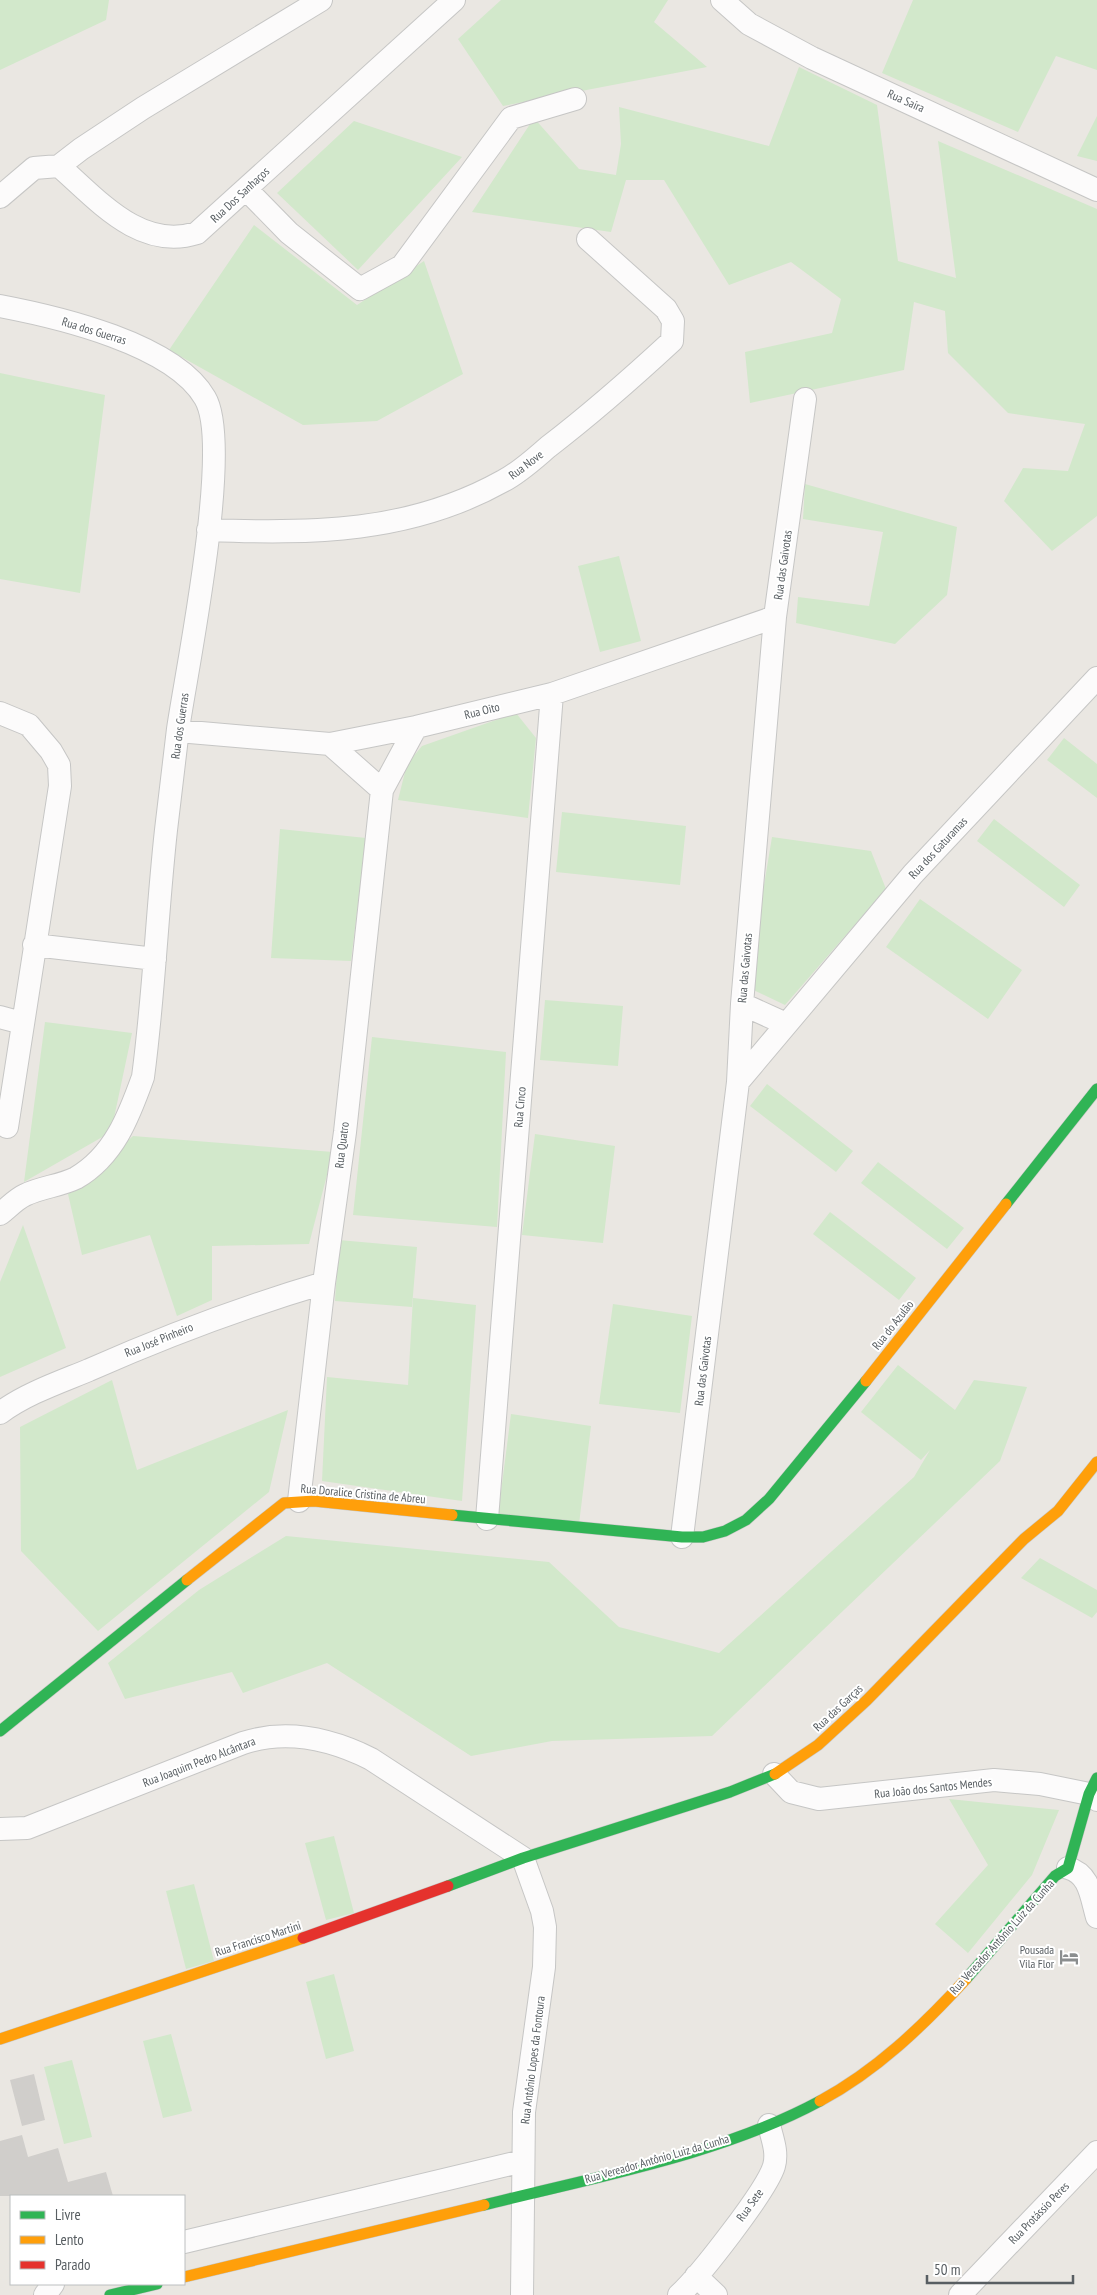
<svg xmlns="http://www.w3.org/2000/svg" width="1097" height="2295" font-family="'PT Sans Narrow',sans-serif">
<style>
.green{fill:#d2e8cb}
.building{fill:#d0cecb}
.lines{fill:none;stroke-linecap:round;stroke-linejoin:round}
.street-casing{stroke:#c6c6c5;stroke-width:24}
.fast-casing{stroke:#c6c6c5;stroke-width:12}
.slow-casing{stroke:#c6c6c5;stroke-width:12}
.jam-casing{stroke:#c6c6c5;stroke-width:12}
.street{stroke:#fcfbfb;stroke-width:22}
.fast{stroke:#30b455;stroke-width:11}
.slow{stroke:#ff9f0a;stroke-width:11}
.jam{stroke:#e5322d;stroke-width:11}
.labels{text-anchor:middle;stroke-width:4;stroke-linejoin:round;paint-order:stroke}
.street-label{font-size:12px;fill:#585e62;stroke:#fff}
.poi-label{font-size:12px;fill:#585e62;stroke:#fff;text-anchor:end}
</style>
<rect width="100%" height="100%" fill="#eae7e2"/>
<path class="green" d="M 0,0 L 109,0 L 106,20 L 0,70 Z
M 501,0 L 668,0 L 654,22 L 707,67 L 503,106 L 458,39 Z
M 913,0 L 1097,0 L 1097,70 L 1056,56 L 1018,132 L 882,73 Z
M 799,67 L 877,105 L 898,261 L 956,278 L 938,141 L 1097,209 L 1097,516 L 1052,551 L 1004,501 L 1023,468 L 1068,471 L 1085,424 L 1008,413 L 948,353 L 945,311 L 914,302 L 904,370 L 750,403 L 745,352 L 832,333 L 841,299 L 791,262 L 729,285 L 664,180 L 626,180 L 611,232 L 472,212 L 534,118 L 579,169 L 616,175 L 621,144 L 619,107 L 769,146 Z
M 1097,116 L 1097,161 L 1077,156 Z
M 354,121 L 462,157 L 358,270 L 277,193 Z
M 254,225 L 357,305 L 424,261 L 463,374 L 377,421 L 303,425 L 169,350 Z
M 0,373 L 105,395 L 80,593 L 0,579 Z
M 805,484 L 957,527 L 947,595 L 895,644 L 796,623 L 798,597 L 869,606 L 883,532 L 803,519 Z
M 619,556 L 641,641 L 600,652 L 578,566 Z
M 516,713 L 536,738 L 528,818 L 398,800 L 407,764 L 422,746 Z
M 1064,738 L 1097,764 L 1097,798 L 1047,760 Z
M 562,812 L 686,826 L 680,885 L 556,872 Z
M 994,819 L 1080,885 L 1064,907 L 977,841 Z
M 280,829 L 366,838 L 351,961 L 271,958 Z
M 772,837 L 871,851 L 886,889 L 785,1005 L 747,987 Z
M 920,899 L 1022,970 L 988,1019 L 886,947 Z
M 545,1000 L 623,1006 L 618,1066 L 540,1060 Z
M 45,1022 L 132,1033 L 111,1132 L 24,1182 Z
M 372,1037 L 506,1052 L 497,1227 L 353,1215 Z
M 767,1084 L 853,1151 L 836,1172 L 750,1106 Z
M 535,1134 L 615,1146 L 603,1243 L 522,1235 Z
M 133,1136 L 333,1152 L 309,1244 L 212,1246 L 212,1300 L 177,1316 L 150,1235 L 82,1255 L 68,1194 Z
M 878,1162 L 964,1228 L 947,1249 L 861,1183 Z
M 830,1212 L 916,1278 L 899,1300 L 813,1234 Z
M 23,1225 L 66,1348 L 0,1377 L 0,1282 Z
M 339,1240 L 417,1247 L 412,1307 L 335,1301 Z
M 413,1298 L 476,1305 L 462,1501 L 322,1481 L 327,1377 L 408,1385 Z
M 613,1304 L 692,1316 L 680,1413 L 599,1404 Z
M 898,1365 L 955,1410 L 974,1380 L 1027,1387 L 1000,1461 L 712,1736 L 552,1741 L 471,1756 L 327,1663 L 243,1693 L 232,1672 L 125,1699 L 108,1663 L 199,1590 L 286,1536 L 549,1562 L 619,1627 L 719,1653 L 914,1477 L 930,1450 L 921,1460 L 861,1412 Z
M 112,1380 L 137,1470 L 288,1410 L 269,1492 L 98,1631 L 21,1551 L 20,1427 Z
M 511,1414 L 591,1426 L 579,1524 L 498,1515 Z
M 1040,1558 L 1097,1590 L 1097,1612 L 1092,1618 L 1021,1578 Z
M 949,1799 L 1059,1810 L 1032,1875 L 968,1953 L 935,1924 L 988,1865 Z
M 334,1836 L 354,1913 L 326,1920 L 305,1843 Z
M 194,1884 L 214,1961 L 186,1969 L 166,1891 Z
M 334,1974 L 354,2051 L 326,2059 L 306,1982 Z
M 171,2034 L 192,2111 L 163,2118 L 143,2041 Z
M 72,2060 L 92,2137 L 64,2144 L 44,2067 Z"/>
<path class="building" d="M 34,2074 L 45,2120 L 22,2126 L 10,2080 Z
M 22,2135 L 28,2157 L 58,2148 L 68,2182 L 106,2172 L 113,2196 L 0,2196 L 0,2141 Z"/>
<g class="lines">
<g class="street-casing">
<path id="street" d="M 722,0 L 749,24 L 812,58 L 1097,190
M 59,166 L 81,149 L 143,108 L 321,0
M 246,189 L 289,233 L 360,289 L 402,266 L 511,118 L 575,99
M 0,197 L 34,168 L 59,166 C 98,200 140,251 197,233 L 454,0
M 0,306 C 58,317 174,344 205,398 C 233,445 187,667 178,729 C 174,763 170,796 166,830 C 157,912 154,995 143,1077 C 129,1116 114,1156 76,1178 C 60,1186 41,1187 25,1195 C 16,1199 8,1208 0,1214
M 208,530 C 312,534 410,533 503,481 C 519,473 534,459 548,447 C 591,414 632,378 672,341 L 673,321 L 666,309 L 588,239
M 0,713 L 29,725 L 51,751 L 59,765 L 60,786 L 7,1127
M 178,731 L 330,744 L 416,727 L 552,694 L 775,617
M 382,790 L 416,727
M 34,945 L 155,959
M 742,1004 L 786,1024
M 0,1017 L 22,1023
M 738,1082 L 913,874 L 1097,678
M 0,1413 C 25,1394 60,1382 89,1370 C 166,1336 243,1307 324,1283
M 299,1501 L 324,1283 L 345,1132 L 382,790 L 330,744
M 487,1519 L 552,694
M 682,1537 L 738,1082 L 742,1004 L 775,617 L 805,399
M 774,1774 L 791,1792 L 819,1799 L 994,1780 L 1040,1784 L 1089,1794 L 1097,1800
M 0,1829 L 27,1828 L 243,1743 C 286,1729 331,1739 371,1759 L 523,1858 L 542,1911 L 545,1927 L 544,1967 L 524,2112 L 522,2295
M 1068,1868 C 1090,1874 1091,1897 1097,1917
M 184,2242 L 523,2161
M 696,2276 L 716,2295
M 45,2295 L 53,2284
M 679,2295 C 699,2277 767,2190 774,2166 C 778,2152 772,2138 769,2125
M 960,2295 L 1097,2152"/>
</g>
<g class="fast-casing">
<path id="fast" d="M 1006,1204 L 1097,1089
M 452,1515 L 682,1537 L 703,1537 L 725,1531 L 746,1520 L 769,1499 L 866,1381
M 0,1731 L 187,1580
M 448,1886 L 523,1858 L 730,1792 L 775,1774
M 966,1979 L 1055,1876 L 1068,1868 L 1089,1794 L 1097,1778
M 484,2205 C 594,2177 720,2155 820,2101
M 110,2295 L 157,2284"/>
</g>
<g class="slow-casing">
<path id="slow" d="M 866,1381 L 1006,1204
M 187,1580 L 284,1503 L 314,1501 L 452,1515
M 775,1774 L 818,1745 L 867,1700 L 1024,1539 L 1058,1511 L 1097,1462
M 0,2039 L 303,1938
M 820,2101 C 876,2071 923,2026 966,1979
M 184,2277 L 484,2205"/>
</g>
<g class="jam-casing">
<path id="jam" d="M 303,1938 L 448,1886"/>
</g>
<use href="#street" class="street"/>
<use href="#fast" class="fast"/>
<use href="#slow" class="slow"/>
<use href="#jam" class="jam"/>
</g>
<defs>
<g id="hotel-bare" transform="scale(1.5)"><path d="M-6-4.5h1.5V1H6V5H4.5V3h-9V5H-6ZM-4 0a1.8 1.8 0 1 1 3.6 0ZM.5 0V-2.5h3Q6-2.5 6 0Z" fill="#8b8e8f" stroke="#fff" stroke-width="2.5" paint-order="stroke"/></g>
</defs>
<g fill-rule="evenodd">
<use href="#hotel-bare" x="1069" y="1957"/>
</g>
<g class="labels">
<g class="street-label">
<text transform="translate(906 101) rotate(24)" y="4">Rua Saira</text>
<text transform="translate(240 195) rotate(-43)" y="4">Rua Dos Sanhaços</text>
<text transform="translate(94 331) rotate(17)" y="4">Rua dos Guerras</text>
<text transform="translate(526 465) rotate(-37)" y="4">Rua Nove</text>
<text transform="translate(783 565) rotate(-82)" y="4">Rua das Gaivotas</text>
<text transform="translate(482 711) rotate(-14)" y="4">Rua Oito</text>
<text transform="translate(180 726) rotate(-82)" y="4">Rua dos Guerras</text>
<text transform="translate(938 848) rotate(-47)" y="4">Rua dos Gaturamas</text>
<text transform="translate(745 968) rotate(-85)" y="4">Rua das Gaivotas</text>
<text transform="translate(520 1107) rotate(-85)" y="4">Rua Cinco</text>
<text transform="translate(342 1145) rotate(-83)" y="4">Rua Quatro</text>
<text transform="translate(893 1325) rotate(-52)" y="4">Rua do Azulão</text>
<text transform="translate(159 1340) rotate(-22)" y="4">Rua José Pinheiro</text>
<text transform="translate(703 1371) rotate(-83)" y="4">Rua das Gaivotas</text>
<text transform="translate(363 1494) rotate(5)" y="4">Rua Doralice Cristina de Abreu</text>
<text transform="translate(838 1708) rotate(-43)" y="4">Rua das Garças</text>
<text transform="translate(199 1762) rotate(-21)" y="4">Rua Joaquim Pedro Alcântara</text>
<text transform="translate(933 1788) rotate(-6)" y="4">Rua João dos Santos Mendes</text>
<text transform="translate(1002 1937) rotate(-48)" y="4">Rua Vereador Antônio Luiz da Cunha</text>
<text transform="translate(258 1939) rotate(-18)" y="4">Rua Francisco Martini</text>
<text transform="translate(533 2060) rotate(-83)" y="4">Rua Antônio Lopes da Fontoura</text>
<text transform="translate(657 2159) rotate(-16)" y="4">Rua Vereador Antônio Luiz da Cunha</text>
<text transform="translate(750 2205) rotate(-54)" y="4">Rua Sete</text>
<text transform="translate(1039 2213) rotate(-46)" y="4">Rua Protássio Peres</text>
</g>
<g class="poi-label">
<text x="1054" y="1954">Pousada<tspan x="1054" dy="14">Vila Flor</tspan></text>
</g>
</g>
<rect x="10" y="2195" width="175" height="90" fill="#ffffff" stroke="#bcbfc0"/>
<rect x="20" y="2211" width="25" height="8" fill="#30b455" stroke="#bcbfc0"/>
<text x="55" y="2220" font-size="15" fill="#585e62">Livre</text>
<rect x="20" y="2236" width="25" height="8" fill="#ff9f0a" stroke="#bcbfc0"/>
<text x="55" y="2245" font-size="15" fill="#585e62">Lento</text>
<rect x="20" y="2261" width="25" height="8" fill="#e5322d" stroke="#bcbfc0"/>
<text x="55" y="2270" font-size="15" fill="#585e62">Parado</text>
<path d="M927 2275v8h146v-8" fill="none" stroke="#585e62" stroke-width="2.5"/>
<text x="934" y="2275" font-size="15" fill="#585e62" stroke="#ffffff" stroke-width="4" paint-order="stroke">50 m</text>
</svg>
